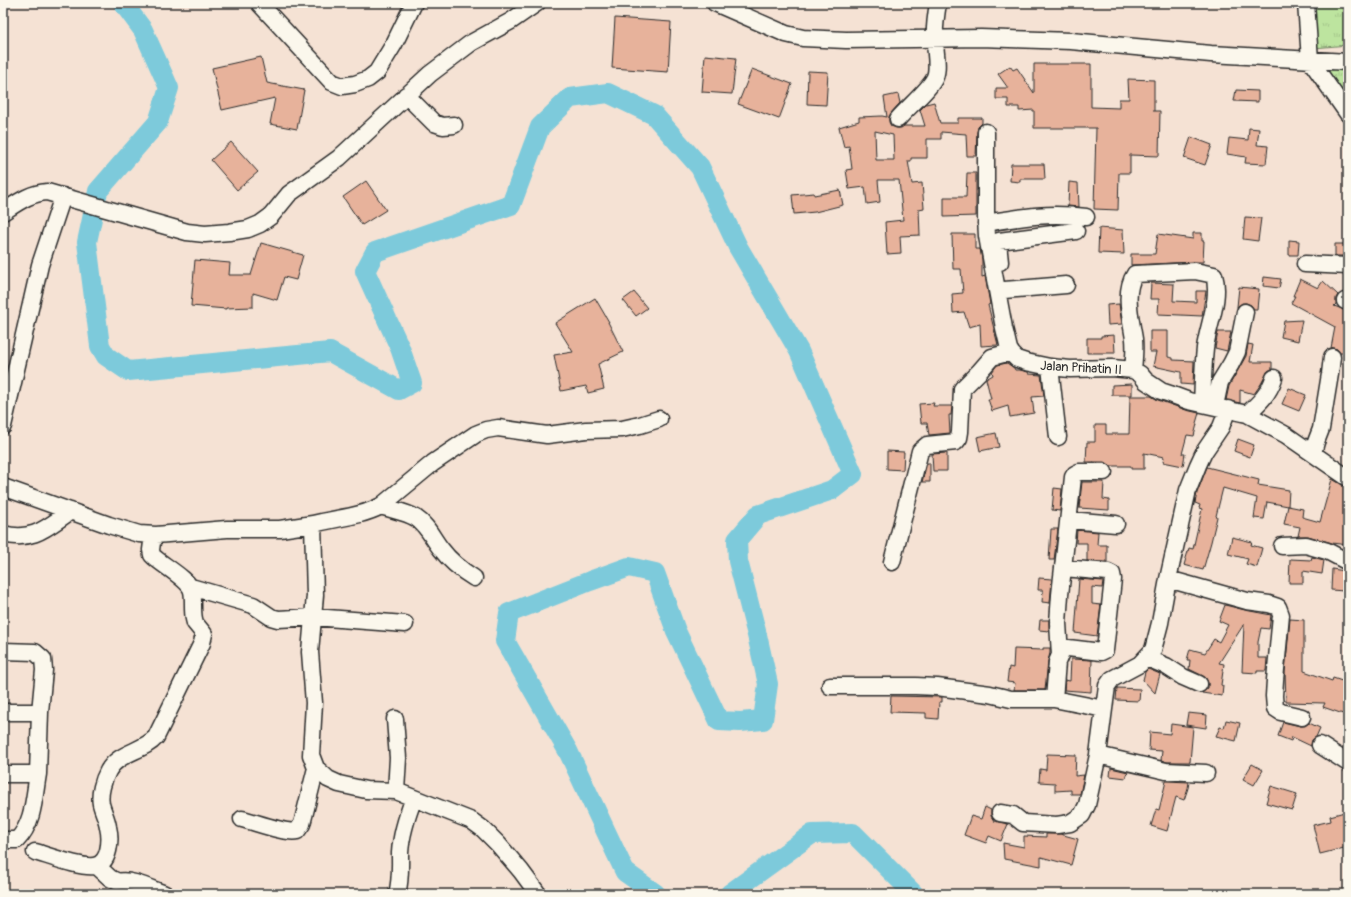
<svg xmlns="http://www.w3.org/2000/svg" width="1351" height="897" font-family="Pangolin,sans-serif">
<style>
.grass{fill:url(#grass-tufts);stroke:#748865}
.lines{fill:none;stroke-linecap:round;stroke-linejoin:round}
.river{stroke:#7dcadb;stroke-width:20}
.building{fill:#e7b29b;stroke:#2b2b2b;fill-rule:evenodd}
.minor-casing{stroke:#2b2b2b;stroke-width:19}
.minor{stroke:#fbf7ec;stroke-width:16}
.labels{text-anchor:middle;stroke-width:4;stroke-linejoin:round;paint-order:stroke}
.street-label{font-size:13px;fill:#2b2b2b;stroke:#fbf7ec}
</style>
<defs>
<pattern id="grass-tufts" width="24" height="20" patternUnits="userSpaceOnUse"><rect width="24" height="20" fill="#bde49f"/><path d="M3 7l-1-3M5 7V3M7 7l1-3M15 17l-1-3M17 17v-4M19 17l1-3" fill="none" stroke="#a3c489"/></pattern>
</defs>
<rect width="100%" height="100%" fill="#f5e2d4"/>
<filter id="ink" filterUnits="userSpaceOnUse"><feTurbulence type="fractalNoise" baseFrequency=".025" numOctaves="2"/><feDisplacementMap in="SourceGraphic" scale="8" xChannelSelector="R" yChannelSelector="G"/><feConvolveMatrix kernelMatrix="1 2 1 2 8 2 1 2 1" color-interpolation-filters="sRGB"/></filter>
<g filter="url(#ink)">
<path class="grass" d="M 1315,3 L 1348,3 L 1348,45 L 1314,48 Z
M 1348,66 L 1348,106 L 1321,68 Z"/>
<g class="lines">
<path class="river" d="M 123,3 L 143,30 L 169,88 L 158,122 L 98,191 L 87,242 L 100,346 L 106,356 L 128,371 L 330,352 L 399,390 L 412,383 L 400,348 L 365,271 L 375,252 L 511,205 L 540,127 L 570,98 L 608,93 L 654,115 L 700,167 L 738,247 L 799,351 L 853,474 L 832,490 L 758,515 L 737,540 L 738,561 L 757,635 L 768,684 L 763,720 L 740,722 L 719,721 L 676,631 L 655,573 L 629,567 L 590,581 L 509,613 L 505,641 L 568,751 L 625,872 L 656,894
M 729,894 L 812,834 L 853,833 L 914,894"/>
</g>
<path class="building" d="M 615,18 L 671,22 L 668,72 L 612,68 Z
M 705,55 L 736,58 L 732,94 L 702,92 Z
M 261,57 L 267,83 L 304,90 L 297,129 L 270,124 L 275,98 L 222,110 L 212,68 Z
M 1034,64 L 1091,64 L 1091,107 L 1119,108 L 1119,99 L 1129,99 L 1128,79 L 1154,80 L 1154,111 L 1160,111 L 1159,156 L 1130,155 L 1130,173 L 1119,173 L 1118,210 L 1094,209 L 1096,128 L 1034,128 L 1034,110 L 1019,111 L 1019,107 L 1008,107 L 1008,99 L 996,99 L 996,88 L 1008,88 L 998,74 L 1010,66 L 1013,70 L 1017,68 L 1034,93 Z
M 752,69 L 792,84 L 779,119 L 738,104 Z
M 808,71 L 828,72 L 826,105 L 807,104 Z
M 1236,90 L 1258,91 L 1258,102 L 1234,101 Z
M 898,94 L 900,103 L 891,113 L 889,117 L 889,122 L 891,126 L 896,128 L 901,128 L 904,126 L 925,126 L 920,110 L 926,104 L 934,102 L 940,123 L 958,123 L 958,118 L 982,118 L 982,123 L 978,127 L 977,132 L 976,156 L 967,156 L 966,134 L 941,132 L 941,139 L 927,139 L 927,158 L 911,158 L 911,161 L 908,161 L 912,184 L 922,183 L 924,208 L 919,209 L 920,235 L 900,236 L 901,253 L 887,254 L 885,222 L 903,220 L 899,180 L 878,180 L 880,202 L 867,204 L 865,187 L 849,189 L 846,170 L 852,169 L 849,146 L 844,147 L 839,127 L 859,121 L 859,117 L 882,116 L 887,117 L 884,97 ZM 875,131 L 893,135 L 894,160 L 876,160 Z
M 1249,128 L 1259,129 L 1257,145 L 1268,146 L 1266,164 L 1245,163 L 1246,157 L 1227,154 L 1229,138 L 1248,140 Z
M 1191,137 L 1212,145 L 1205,165 L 1184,158 Z
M 231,142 L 258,172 L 237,190 L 211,160 Z
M 1011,164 L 1044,164 L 1045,179 L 1020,179 L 1020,182 L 1010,181 Z
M 967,173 L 976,173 L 976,216 L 944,217 L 944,197 L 966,197 Z
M 366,181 L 386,210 L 362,225 L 343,197 Z
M 1069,182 L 1078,183 L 1079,207 L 1068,206 Z
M 840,190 L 843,205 L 815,212 L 794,214 L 792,195 L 814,193 L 814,195 Z
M 1245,217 L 1261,218 L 1258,241 L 1243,239 Z
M 1099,228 L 1123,230 L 1124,254 L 1098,253 Z
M 1193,233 L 1202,233 L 1202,241 L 1204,241 L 1203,262 L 1195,262 L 1131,265 L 1131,254 L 1155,254 L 1158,234 L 1193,239 Z
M 952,234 L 975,234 L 975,249 L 980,249 L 982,259 L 982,277 L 985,276 L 990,304 L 988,305 L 998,345 L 981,346 L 980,324 L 969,327 L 964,312 L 953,313 L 952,294 L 963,293 L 961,269 L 953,269 Z
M 1289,240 L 1299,241 L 1298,255 L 1289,255 Z
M 261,243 L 303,255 L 296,280 L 284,277 L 277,300 L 253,293 L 253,307 L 226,308 L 226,309 L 191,306 L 195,260 L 230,263 L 229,275 L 251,275 Z
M 1335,244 L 1348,244 L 1348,256 L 1335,256 Z
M 1264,277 L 1281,279 L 1279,288 L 1263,286 Z
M 1300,279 L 1318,288 L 1323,281 L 1338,295 L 1336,298 L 1336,304 L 1334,306 L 1348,311 L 1348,341 L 1346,353 L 1340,353 L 1337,349 L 1333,348 L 1331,348 L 1335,327 L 1291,303 L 1295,296 L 1293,296 Z
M 1151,283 L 1174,284 L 1173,301 L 1196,302 L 1196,291 L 1206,291 L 1202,316 L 1158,314 L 1159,299 L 1150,299 Z
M 1239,287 L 1259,289 L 1257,309 L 1254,309 L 1251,305 L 1246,303 L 1242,303 L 1237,307 Z
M 634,292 L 647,308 L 636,316 L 623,300 Z
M 595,298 L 609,322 L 608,322 L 623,352 L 598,364 L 604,389 L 588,393 L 586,386 L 561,391 L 554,355 L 573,352 L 555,323 Z
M 1119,304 L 1122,324 L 1108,325 L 1107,305 Z
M 1302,320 L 1298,341 L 1281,337 L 1284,321 Z
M 1150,331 L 1168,331 L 1168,357 L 1173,358 L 1173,360 L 1194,361 L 1193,385 L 1181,384 L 1181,372 L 1153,366 L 1156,352 L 1150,352 Z
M 1218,332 L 1231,332 L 1227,351 L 1215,348 Z
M 1114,335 L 1115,353 L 1087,353 L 1087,338 L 1101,338 L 1101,336 Z
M 1248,344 L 1253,345 L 1250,362 L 1272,362 L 1272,369 L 1268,371 L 1261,384 L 1254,394 L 1240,390 L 1240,403 L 1226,400 L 1229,386 L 1246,356 Z
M 1007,363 L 1014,368 L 1015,370 L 1020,370 L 1028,372 L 1029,374 L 1041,375 L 1044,396 L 1032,397 L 1034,413 L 1010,417 L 1008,406 L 992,411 L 988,399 L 991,399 L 986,379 L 993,375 L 992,372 L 997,365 Z
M 1132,384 L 1132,395 L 1112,395 L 1112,385 Z
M 1289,388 L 1306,395 L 1299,411 L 1282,404 Z
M 1130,396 L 1151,396 L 1158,400 L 1186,410 L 1199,413 L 1196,423 L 1197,424 L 1194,436 L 1187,435 L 1182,454 L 1185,454 L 1183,466 L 1163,462 L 1164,457 L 1144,453 L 1144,469 L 1131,469 L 1131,466 L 1111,466 L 1108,464 L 1104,462 L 1086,462 L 1087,442 L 1095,442 L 1095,425 L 1106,425 L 1106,434 L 1129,434 Z
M 934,403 L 933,406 L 952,406 L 951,415 L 949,415 L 950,433 L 929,435 L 927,423 L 921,423 L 919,404 Z
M 996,433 L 999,447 L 980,451 L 977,437 Z
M 1238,439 L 1254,445 L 1250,457 L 1234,451 Z
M 887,451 L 904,452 L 903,470 L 887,469 Z
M 947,453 L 947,471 L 933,471 L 932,454 Z
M 927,463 L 930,463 L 930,482 L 922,482 Z
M 1207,467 L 1259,480 L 1258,485 L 1289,490 L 1288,506 L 1267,502 L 1264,519 L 1254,518 L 1257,498 L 1223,488 L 1216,516 L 1217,517 L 1211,542 L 1203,570 L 1184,565 L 1189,548 L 1193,549 L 1202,509 L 1199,508 L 1200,505 L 1195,503 L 1197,493 Z
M 1332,479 L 1346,487 L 1344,495 L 1348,496 L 1348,545 L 1332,543 L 1308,536 L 1298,536 L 1300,527 L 1284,524 L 1288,506 L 1303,509 L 1302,517 L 1320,522 Z
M 1082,482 L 1104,482 L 1103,499 L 1109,500 L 1109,510 L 1079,508 Z
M 1054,488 L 1062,489 L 1060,511 L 1052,510 Z
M 1051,529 L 1058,529 L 1054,560 L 1049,560 Z
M 1077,530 L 1098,532 L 1097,545 L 1107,545 L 1107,562 L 1087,561 L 1087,543 L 1076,543 Z
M 1232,537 L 1252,542 L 1251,545 L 1262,548 L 1257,567 L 1246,564 L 1248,559 L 1228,554 Z
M 1312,557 L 1324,560 L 1322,574 L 1303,571 L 1303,583 L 1289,583 L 1290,559 L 1311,560 Z
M 1332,569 L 1345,571 L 1344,591 L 1331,590 Z
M 1039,578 L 1052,579 L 1050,603 L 1042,602 L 1043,590 L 1038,590 Z
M 1079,579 L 1103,581 L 1102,588 L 1092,587 L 1092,604 L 1101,605 L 1097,636 L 1075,633 Z
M 1225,605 L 1245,610 L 1271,615 L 1269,629 L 1261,628 L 1258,642 L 1258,658 L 1267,658 L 1266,671 L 1257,671 L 1257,673 L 1242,672 L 1244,624 L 1219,663 L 1224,664 L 1221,685 L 1223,686 L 1222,696 L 1202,693 L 1208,688 L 1208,683 L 1206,678 L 1203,676 L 1189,669 L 1190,660 L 1187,660 L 1190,649 L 1205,653 L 1214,639 L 1219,642 L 1228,625 L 1219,621 Z
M 1290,619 L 1304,620 L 1304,671 L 1332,681 L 1333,678 L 1348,683 L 1348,701 L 1343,714 L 1323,707 L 1325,703 L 1286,702 L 1285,672 Z
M 1040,620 L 1049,620 L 1049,631 L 1039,630 Z
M 1043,648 L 1050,648 L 1050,653 L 1048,661 L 1045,690 L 1014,690 L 1015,683 L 1007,682 L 1009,667 L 1013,668 L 1014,649 L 1043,650 Z
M 1071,659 L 1092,660 L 1091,692 L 1064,690 L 1065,680 L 1070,681 Z
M 1148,669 L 1160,674 L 1155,693 L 1143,680 L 1145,672 Z
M 1117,688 L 1140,689 L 1139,701 L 1116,700 Z
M 891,696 L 942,697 L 942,702 L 939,702 L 938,719 L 926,718 L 926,713 L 890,712 Z
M 1188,713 L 1207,715 L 1206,728 L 1186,725 Z
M 1226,720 L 1240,723 L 1236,741 L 1216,736 L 1220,727 L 1224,728 Z
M 1283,722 L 1300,726 L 1305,726 L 1309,723 L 1320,728 L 1316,737 L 1312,740 L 1311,746 L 1292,737 L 1291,741 L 1278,736 Z
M 1171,724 L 1193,727 L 1190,762 L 1167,762 L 1161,760 L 1162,751 L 1149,750 L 1150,732 L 1170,734 Z
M 1047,754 L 1076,755 L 1075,776 L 1084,775 L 1080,794 L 1071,794 L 1071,790 L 1055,791 L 1055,783 L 1039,782 L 1040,769 L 1046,770 Z
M 1252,764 L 1263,770 L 1254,785 L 1243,779 Z
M 1111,768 L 1128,772 L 1126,778 L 1110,776 Z
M 1166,781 L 1189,782 L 1188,788 L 1184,800 L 1176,797 L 1167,831 L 1151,826 L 1156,809 L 1159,810 Z
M 1271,786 L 1297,794 L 1292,810 L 1266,803 Z
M 985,807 L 991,810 L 991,816 L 994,821 L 1008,824 L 1001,841 L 989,836 L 986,843 L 964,835 L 971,816 L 981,819 Z
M 1348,811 L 1348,847 L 1320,854 L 1313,825 L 1331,821 L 1330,816 Z
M 1046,834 L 1060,834 L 1078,839 L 1071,865 L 1041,857 L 1041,866 L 1004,859 L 1003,843 L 1024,847 L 1024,836 L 1046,837 Z"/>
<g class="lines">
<g class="minor-casing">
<path id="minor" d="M 259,3 L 332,82 L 342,86 L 355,84 L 368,79 L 377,72 L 394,44 L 414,3
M 715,3 L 786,34 L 803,38 L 846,40 L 981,38 L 1071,41 L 1211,54 L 1348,62
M 1306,3 L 1310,60 L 1348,114
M 406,95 L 434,123 L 443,126 L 454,125
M 898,119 C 907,108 931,88 935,77 C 939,67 935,52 935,40 C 934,28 936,15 938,3
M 986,132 L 986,218 L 987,236 L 1004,328 L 1009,349 L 1012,354 L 1017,359 L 1026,362 L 1050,367 L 1070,369 L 1112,368 L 1133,370 L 1140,374 L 1146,381 L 1161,391 L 1170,394 L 1189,401 L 1247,414 L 1286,435 L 1348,478
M 3,212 C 17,203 30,193 47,192 L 187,232 L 205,234 L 229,232 L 248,229 L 260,224 L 271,216 L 289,194 L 339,158 L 430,74 L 471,43 L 511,21 L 537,3
M 986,223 C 1022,217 1049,212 1086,217
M 1000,262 L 998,243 L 999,241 L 1076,231
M 1305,264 L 1348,266
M 1004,290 L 1066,285
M 1345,301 L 1348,302
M 1050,367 L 1058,437
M 1133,370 C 1134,360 1135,349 1134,339 C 1131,319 1123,292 1135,274 L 1195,271 L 1214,275 C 1221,298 1208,325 1205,348 C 1203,367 1203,385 1202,404
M 1215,406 L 1220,382 L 1231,364 L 1237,352 L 1245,312
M 1247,414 C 1259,403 1269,394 1274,378
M 3,426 L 40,265 L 63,196
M 1313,453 L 1316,442 L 1321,429 L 1330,374 L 1332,357
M 3,487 L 109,525 L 139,534 L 156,535 L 227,529 L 280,529 L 313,524 L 315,595 L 310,652 L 314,703 L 311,755 L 316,768 L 328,779 L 339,784 L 366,790 L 396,791 L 472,821 L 483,829 L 498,844 L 521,871 L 538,894
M 381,506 C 392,510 406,512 416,518 C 427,525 433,539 441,549 C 450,561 461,570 474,578
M 1069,520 L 1116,524
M 313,524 C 335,518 360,517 381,506 L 433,463 L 476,434 L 486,430 L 498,428 L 547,435 L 586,430 L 622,429 L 640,425 L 659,419
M 3,534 C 34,542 47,527 71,511
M 1282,546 L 1306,545 L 1327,551 L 1348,562
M 892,562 L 920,451 L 927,445 L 956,442 L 959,438 L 960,432 L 962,389 L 979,372 L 992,357 L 1007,353 L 1009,349
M 1168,579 L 1247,601 L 1269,604 L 1278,607 L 1281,615 L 1275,680 L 1274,696 L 1275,708 L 1281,712 L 1302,717
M 191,587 L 253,605 L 271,617 L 278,619 L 314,617 L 405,624
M 1060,647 L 1101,652 L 1105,650 L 1113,579 L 1112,574 L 1108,572 L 1064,568
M 3,651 L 35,652 L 43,659 L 44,670 L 40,712 L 38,774
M 1147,658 L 1166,666 L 1183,677 L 1199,684
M 830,686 L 916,686 L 937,687 L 990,694 L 1011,699 L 1054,699 L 1104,709
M 1054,699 L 1057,662 L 1060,655 L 1058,623 L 1060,595 L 1073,477 L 1075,474 L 1079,472 L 1104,472
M 3,712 L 40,712
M 395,719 L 398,758 L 396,791
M 1320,745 L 1348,763
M 1098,755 L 1166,771 L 1206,773
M 3,774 L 38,774 C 34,796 34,823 17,840 L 3,840
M 1000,813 L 1013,815 L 1023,823 L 1057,825 L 1070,823 L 1082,815 L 1087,805 L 1098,755 L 1107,686 L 1112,679 L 1140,664 L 1153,650 L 1160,623 L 1168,579 L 1188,490 L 1198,465 L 1204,452 L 1221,427 L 1228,409
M 242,819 C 255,822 286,834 297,831 L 302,824 L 316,768
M 35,852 C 49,856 81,868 94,866 C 110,864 111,839 108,827 C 107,819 103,812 101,804 C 99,794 103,780 108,771 C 118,752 143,752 156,737 L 202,643 L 204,634 L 195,623 L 194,619 C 192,610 194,600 192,591 C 189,579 160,564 152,555 L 151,550 L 153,535
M 97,866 L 110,878 L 118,882 C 130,878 153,890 165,894
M 397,894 C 401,880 400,867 400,853 C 401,834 407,816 414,798"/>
</g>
<use href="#minor" class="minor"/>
</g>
</g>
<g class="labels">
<g class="street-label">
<text transform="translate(1081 367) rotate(3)" y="5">Jalan Prihatin II</text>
</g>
</g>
<rect width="1351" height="897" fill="none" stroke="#fbf7ec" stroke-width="16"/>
<rect x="8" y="8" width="1335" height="881" fill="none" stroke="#2b2b2b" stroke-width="1.5" filter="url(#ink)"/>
</svg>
